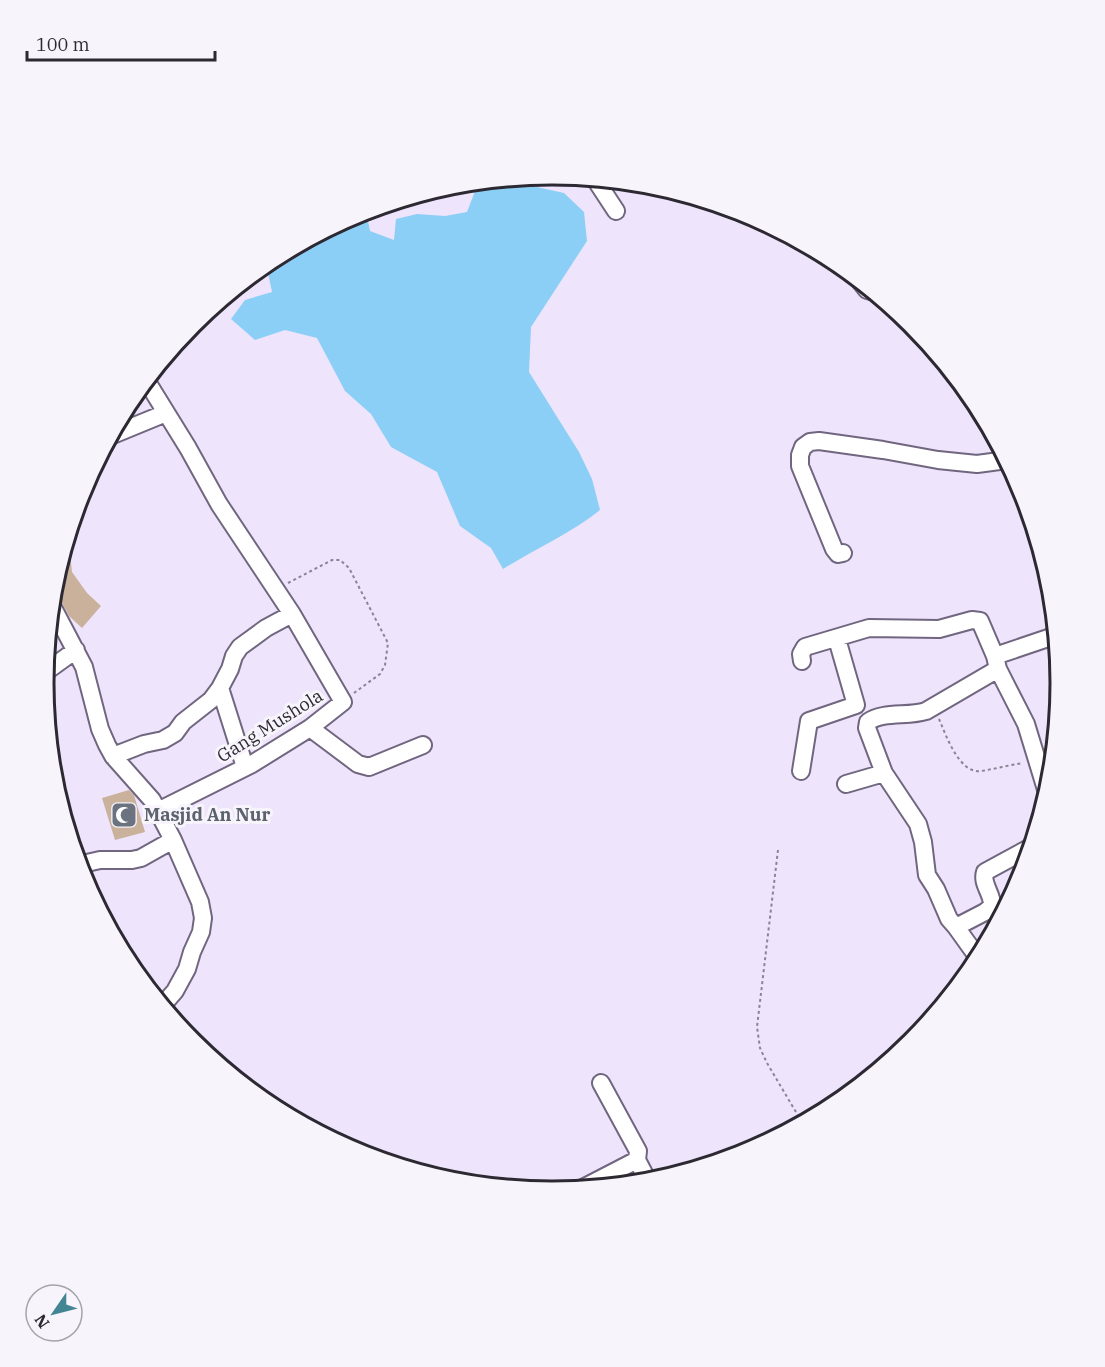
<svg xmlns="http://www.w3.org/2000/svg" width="1105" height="1367" font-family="'IBM Plex Serif',serif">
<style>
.water{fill:#8ccff6}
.building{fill:#c9b19c}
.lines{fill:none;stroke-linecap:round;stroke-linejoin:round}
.minor-casing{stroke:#71667f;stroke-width:20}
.path{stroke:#8b8494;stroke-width:2;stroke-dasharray:3 3;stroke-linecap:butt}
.minor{stroke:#fff;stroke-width:16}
.labels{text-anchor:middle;stroke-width:6;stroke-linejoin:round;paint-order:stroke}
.street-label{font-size:18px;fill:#2d2933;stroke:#f7f5fb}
.worship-label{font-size:18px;font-weight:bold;fill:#5b616d;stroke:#f7f5fb;text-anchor:start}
.rim{fill:none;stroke:#2d2933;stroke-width:3}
</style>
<rect width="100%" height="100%" fill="#eee4fb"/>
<path class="water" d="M 512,179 L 514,182 L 564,193 L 584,212 L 587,241 L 531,327 L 529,372 L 579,452 L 592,479 L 600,510 C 570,534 535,549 503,569 L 491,548 L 460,526 L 437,472 L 391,447 L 371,414 L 345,391 L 317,338 L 285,330 L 255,340 L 231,319 L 245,300 L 272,292 L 266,263 L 358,213 L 366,211 L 370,231 L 394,240 L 396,219 L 417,214 L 445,216 L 467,212 L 477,186 L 472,182 Z"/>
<path class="building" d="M 68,535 L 72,572 L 87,593 L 101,606 L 82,628 L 69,616 L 60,599 L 55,595 L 55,578 Z
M 129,790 L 134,795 L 145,832 L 115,840 L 102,798 Z"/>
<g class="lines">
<g class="minor-casing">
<path id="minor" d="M 595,179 L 616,211
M 859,280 L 867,290 L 874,292
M 110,436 L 166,413
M 843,553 L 838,554 L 834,549 L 800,466 L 800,455 L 803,447 L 810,442 L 819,441 L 883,450 L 938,460 L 977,464 L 1007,460
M 51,604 L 84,667 L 100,729 L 107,745 L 113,756 L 152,800 L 173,840 L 200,902 L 203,918 L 201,932 L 192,952 L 187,969 L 175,991 L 162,1006
M 802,661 L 801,654 L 805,647 L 869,628 L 939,629 L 972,620 L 980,621 L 995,656
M 998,669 L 926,711 C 908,717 883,711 868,722 L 867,728 L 884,773 L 918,824 L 923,842 L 927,875 L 936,889 L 949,919 L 956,927 L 985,912 L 992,906 C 993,894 981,884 985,872 L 1033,846
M 44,673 L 76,650
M 220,688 L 245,767
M 310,728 L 358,764 L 369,767 L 423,745
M 113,756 L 144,744 L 163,740 L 175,733 L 183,722 L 211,700 L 220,688 L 230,669 L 234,656 L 240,647 L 266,628 L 292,614 L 219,504 L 188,448 L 146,380
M 801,771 L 809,721 L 856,705 L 837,639
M 846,784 L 884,773
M 1048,796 L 1026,724 L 998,669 L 995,656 L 1057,635
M 158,811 L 252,764 L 310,728 L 343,702 L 292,614
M 78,865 L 100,860 L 132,860 L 141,858 L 173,840
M 956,927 L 979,959
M 637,1160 L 649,1183
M 579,1190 L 637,1160 L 638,1151 L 601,1083"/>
</g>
<path class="path" d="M 288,583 L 332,560 L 340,560 L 349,568 L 388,643 L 385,665 L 380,674 L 354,693
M 939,719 C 946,735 959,774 981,771 C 995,769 1009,765 1023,763
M 778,850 L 757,1027 L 760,1048 L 767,1063 L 803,1124"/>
<use href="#minor" class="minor"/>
</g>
<defs>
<g id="mosque-square" transform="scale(1.35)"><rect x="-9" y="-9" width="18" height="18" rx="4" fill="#6b7280" stroke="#f7f5fb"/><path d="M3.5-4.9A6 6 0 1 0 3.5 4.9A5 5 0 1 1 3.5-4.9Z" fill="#fff"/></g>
</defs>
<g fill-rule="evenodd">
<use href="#mosque-square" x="124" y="815"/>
</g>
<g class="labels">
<g class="street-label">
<text transform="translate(270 726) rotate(-32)" y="6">Gang Mushola</text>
</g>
<g class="worship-label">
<text x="144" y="821">Masjid An Nur</text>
</g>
</g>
<path d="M0 0H1105V1367H0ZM54 683a498 498 0 1 1 996 0a498 498 0 1 1-996 0Z" fill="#f7f5fb" fill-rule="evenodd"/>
<path class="rim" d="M54 683a498 498 0 1 1 996 0a498 498 0 1 1-996 0Z"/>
<g transform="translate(54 1313) rotate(235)"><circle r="28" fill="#f7f5fb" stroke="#a6a3ab" stroke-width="1.5"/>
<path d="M0-4.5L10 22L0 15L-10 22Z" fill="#428694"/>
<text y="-9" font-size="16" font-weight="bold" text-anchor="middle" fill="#2d2933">N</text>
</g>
<path d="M27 51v9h188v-9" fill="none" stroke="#2d2933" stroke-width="3"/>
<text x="36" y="51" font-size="18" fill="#2d2933" stroke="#f7f5fb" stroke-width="4.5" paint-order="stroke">100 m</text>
</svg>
